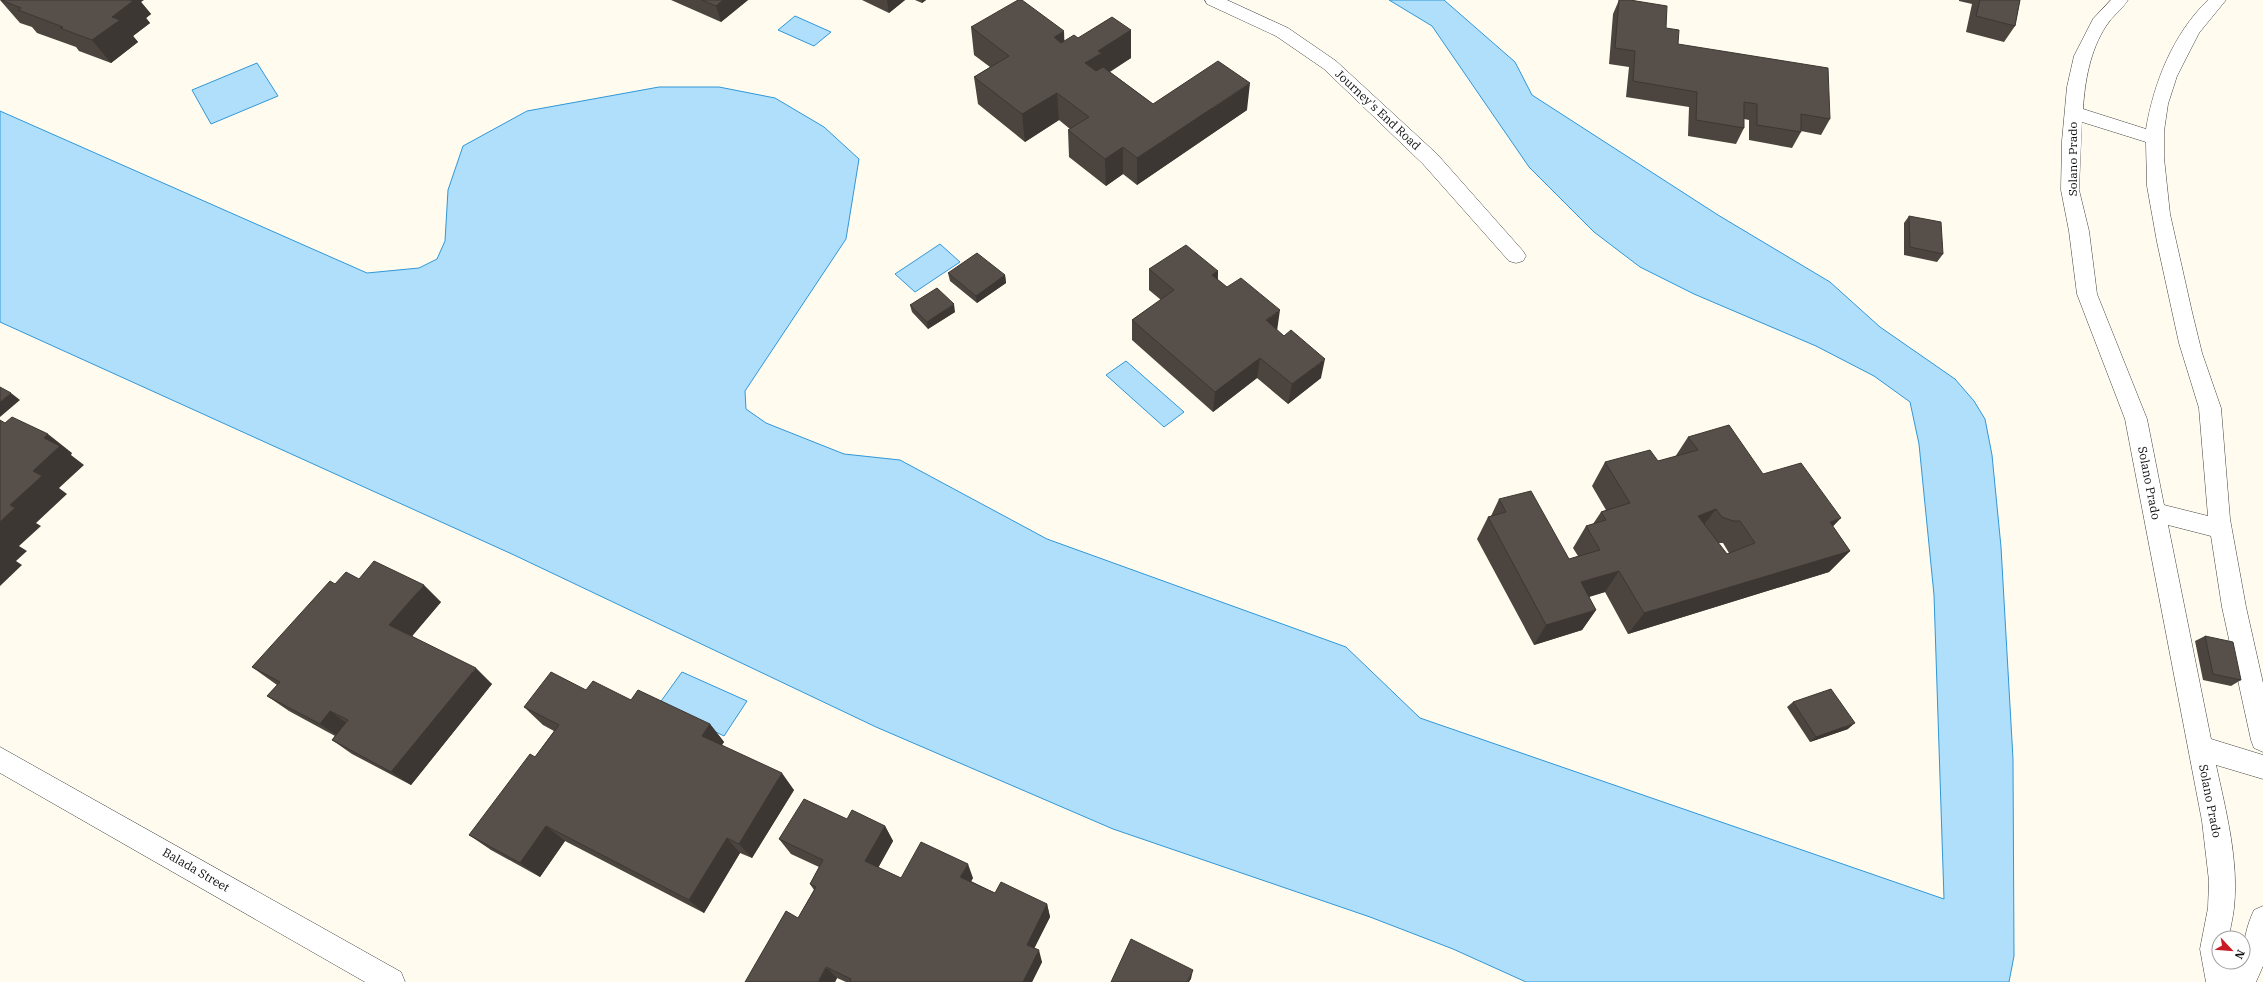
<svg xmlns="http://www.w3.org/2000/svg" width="2263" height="982" font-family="'IBM Plex Serif',serif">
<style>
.water{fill:#afdffb;stroke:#3197d7}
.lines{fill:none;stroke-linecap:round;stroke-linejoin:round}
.minor-casing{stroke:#414141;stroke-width:1}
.minor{fill:#fff;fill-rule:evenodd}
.wall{fill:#4b443f;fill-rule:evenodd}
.shaded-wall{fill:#3d3733}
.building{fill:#574f49;stroke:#3d3733;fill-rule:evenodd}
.labels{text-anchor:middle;stroke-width:4;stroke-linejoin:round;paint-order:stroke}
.street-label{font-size:12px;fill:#0e0e0e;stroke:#fff}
</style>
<rect width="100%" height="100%" fill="#fffcef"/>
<path class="water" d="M 1389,0 L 1444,0 L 1515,62 L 1532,95 L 1718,215 L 1830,282 L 1880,327 L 1955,379 L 1974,401 L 1985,419 L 1992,455 L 2001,547 L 2013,759 L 2014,956 L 2009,982 L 1526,982 L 1453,949 L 1370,917 L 1113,829 L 876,727 L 514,555 L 0,322 L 0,111 L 367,273 L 419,268 L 437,259 L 445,241 L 448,190 L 463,146 L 527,111 L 659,87 L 719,87 L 775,98 L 824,127 L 859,159 L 846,239 L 745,391 L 746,409 L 766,423 L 844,454 L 900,460 L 1047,539 L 1346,647 L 1420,718 L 1944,899 L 1934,595 L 1919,444 L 1910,402 L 1874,376 L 1816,346 L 1694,294 L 1640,267 L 1594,232 L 1529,167 L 1432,26 Z
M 795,16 L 831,32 L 814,46 L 778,30 Z
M 257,63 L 278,96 L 211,124 L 192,90 Z
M 940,244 L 960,262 L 915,292 L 895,274 Z
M 1126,361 L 1184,412 L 1164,427 L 1106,375 Z
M 682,672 L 747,701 L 724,736 L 659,704 Z"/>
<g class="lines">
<g class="minor-casing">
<path id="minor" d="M 1205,0 L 1227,0 L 1288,28 L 1336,61 L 1437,154 L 1523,251 L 1526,256 L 1523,261 L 1516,263 L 1509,261 L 1423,164 L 1324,69 L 1276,36 L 1207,4 Z
M 2111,0 L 2128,0 C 2122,10 2112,16 2106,26 C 2090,51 2085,80 2083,109 L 2146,129 C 2154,82 2173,34 2208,0 L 2226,0 L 2199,33 L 2177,76 L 2168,104 L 2164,131 L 2164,158 L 2170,214 L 2192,312 L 2202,353 L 2221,408 L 2230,519 L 2246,607 L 2263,683 L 2263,752 L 2254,748 L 2251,740 L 2222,607 L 2211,536 L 2168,525 L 2211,739 L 2263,755 L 2263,779 L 2216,765 C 2226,811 2239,861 2234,908 C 2233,918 2230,928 2229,938 L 2219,938 L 2219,962 L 2229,962 L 2230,967 L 2237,962 L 2243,962 C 2243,943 2246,927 2254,910 L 2263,906 L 2263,966 L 2256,982 L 2206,982 L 2200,949 L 2208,908 L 2209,881 L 2202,821 L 2125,419 L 2077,294 L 2069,231 L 2061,190 L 2062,141 L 2067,87 L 2074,56 L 2093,19 ZM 2082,122 L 2146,142 L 2147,186 L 2157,242 L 2179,343 L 2199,408 L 2208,516 L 2164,505 L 2147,419 L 2097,294 L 2089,231 L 2079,190 Z
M 0,747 L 401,972 L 405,982 L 365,982 L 0,773 Z"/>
</g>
<use href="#minor" class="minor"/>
</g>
<path class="wall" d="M 0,0 L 141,2 L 151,14 L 146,18 L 150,23 L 133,36 L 138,42 L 111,63 L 79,51 L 76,47 L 37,33 L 32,27 L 20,23 Z
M 671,0 L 748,0 L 721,22 Z
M 862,0 L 905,0 L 889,13 Z
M 915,0 L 926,0 L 922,3 Z
M 1619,0 L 1630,0 L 1666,28 L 1678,44 L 1830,119 L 1821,135 L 1801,131 L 1801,132 L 1792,148 L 1749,140 L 1749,120 L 1744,119 L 1744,128 L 1736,144 L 1688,136 L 1689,107 L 1626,97 L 1629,67 L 1609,64 L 1613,14 Z
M 1959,0 L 2020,0 L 2015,26 L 2004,42 L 1966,32 L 1972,4 L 1959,1 Z
M 971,27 L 1064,41 L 1078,38 L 1131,30 L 1131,58 L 1110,72 L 1153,104 L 1247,110 L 1137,185 L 1123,174 L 1106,186 L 1069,157 L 1068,130 L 1070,129 L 1059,120 L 1025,142 L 978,104 L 974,77 L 990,67 L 974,55 Z
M 1909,216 L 1943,254 L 1937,262 L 1904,255 L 1904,223 Z
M 1149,269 L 1218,271 L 1218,280 L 1277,330 L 1321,378 L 1288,404 L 1257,378 L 1213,412 L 1132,340 L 1132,320 L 1161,300 L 1149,290 Z
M 948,273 L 1005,275 L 1006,283 L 977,303 L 950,281 Z
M 910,305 L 955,312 L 928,329 L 912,312 Z
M 1688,437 L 1763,474 L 1833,527 L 1850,551 L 1829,572 L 1628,634 L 1605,592 L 1589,597 L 1596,610 L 1582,630 L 1534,645 L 1477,539 L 1488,517 L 1491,516 L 1499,499 L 1569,559 L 1578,556 L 1573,548 L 1586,526 L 1593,524 L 1601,512 L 1606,510 L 1592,486 L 1605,462 L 1658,461 L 1675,457 ZM 1718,543 L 1723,543 L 1729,553 L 1727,554 Z
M 359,579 L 441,602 L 412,636 L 492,684 L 411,785 L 352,754 L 332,740 L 335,736 L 289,711 L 267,696 L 277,685 L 252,667 L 335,584 Z
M 2205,636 L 2241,680 L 2231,686 L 2203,680 L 2195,641 Z
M 586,690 L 631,700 L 710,724 L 724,742 L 722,745 L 794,790 L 752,858 L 740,853 L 704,913 L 565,841 L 540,877 L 491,850 L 469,835 L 535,757 L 554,731 L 543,725 L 524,707 Z
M 1793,702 L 1848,729 L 1810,742 L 1787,707 Z
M 847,819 L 885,826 L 893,841 L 878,868 L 901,878 L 973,878 L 971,881 L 995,893 L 1047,904 L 1050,917 L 1034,948 L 1042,962 L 1032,982 L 846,982 L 837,978 L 835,982 L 798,918 L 814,890 L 810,884 L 819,867 L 791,854 L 779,839 Z"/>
<path class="shaded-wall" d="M 126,0 L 144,0 L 141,2 L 151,14 L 146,18 L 150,23 L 133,36 L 138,42 L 111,63 L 92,40 Z
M 723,0 L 748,0 L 721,22 L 716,6 Z
M 887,0 L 905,0 L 889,13 Z
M 922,0 L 926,0 L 922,3 Z
M 1131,30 L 1131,58 L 1102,76 L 1085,63 L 1098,51 Z
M 1064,31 L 1065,58 L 1054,37 Z
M 1250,83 L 1247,110 L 1137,185 L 1137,158 Z
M 1057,93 L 1059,120 L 1025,142 L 1022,114 Z
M 1123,147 L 1123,174 L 1106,186 L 1105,159 Z
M 1218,271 L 1216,292 L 1212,275 Z
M 1005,275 L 1006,283 L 977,303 L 976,296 Z
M 954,304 L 955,312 L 928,329 L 927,322 Z
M 1280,310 L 1277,331 L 1266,320 Z
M 1260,358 L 1257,378 L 1213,412 L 1215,392 Z
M 1325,359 L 1321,378 L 1288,404 L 1292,384 Z
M 11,393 L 20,400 L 0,417 L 0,402 Z
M 48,434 L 72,453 L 71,455 L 84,465 L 59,488 L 67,494 L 36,523 L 41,526 L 19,546 L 27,551 L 16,561 L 22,565 L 0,586 L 0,522 L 10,505 L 33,471 L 44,438 Z
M 1716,509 L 1699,531 L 1698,516 Z
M 1841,518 L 1820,540 L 1830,522 Z
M 1850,551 L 1829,572 L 1628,634 L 1644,613 Z
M 1619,571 L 1605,592 L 1568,603 L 1581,582 Z
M 424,585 L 441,602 L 408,641 L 389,625 Z
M 1596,610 L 1582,630 L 1534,645 L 1546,625 Z
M 476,668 L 492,684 L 411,785 L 391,772 Z
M 330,711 L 351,726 L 341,738 L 320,724 Z
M 1855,723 L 1848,729 L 1810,742 L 1816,737 Z
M 710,724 L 724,742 L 716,753 L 702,736 Z
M 782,773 L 794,790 L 752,858 L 739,844 Z
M 546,826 L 565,841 L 540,877 L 520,863 Z
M 885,826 L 893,841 L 874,875 L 865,861 Z
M 727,838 L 740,853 L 704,913 L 689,900 Z
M 968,864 L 973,878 L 966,890 L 960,877 Z
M 1047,904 L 1050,917 L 1030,957 L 1027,945 Z
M 1039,950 L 1042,962 L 1032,982 L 1023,982 Z
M 826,967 L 837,978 L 835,982 L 818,982 Z
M 1193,970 L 1191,979 L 1189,982 L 1187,982 Z"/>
<path class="building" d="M 1,0 L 130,0 L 133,1 L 112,17 L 120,20 L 92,40 L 60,28 L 63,27 L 18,10 L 21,8 Z
M 702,0 L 723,0 L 716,6 Z
M 1018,0 L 1022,0 L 1064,31 L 1054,37 L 1061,43 L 1074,35 L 1078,38 L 1112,17 L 1131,30 L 1098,51 L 1102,53 L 1085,63 L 1096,71 L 1103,67 L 1153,104 L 1218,61 L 1250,83 L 1137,158 L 1123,147 L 1105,159 L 1068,130 L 1089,117 L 1057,93 L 1022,114 L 974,77 L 1009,56 L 971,27 Z
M 1619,0 L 1630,0 L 1667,6 L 1666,28 L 1679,30 L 1678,44 L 1828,68 L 1830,119 L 1801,114 L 1801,132 L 1757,125 L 1757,104 L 1744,102 L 1744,128 L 1696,120 L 1697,92 L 1633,81 L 1635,51 L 1615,48 Z
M 1980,0 L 2020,0 L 2015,26 L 1976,16 Z
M 1909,216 L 1941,222 L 1943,254 L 1910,247 Z
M 1186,245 L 1218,271 L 1212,275 L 1227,287 L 1241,278 L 1280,310 L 1266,320 L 1284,336 L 1291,330 L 1325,359 L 1292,384 L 1260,358 L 1215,392 L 1132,320 L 1174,290 L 1149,269 Z
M 977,253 L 1005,275 L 976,296 L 948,273 Z
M 937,288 L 954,304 L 927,322 L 910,305 Z
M 0,387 L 11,393 L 0,402 Z
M 12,417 L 48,434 L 44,438 L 60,446 L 33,471 L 42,476 L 10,505 L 15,508 L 0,522 L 0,420 L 5,423 Z
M 1729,425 L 1763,474 L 1801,463 L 1841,518 L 1830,522 L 1850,551 L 1644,613 L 1619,571 L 1581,582 L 1596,610 L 1546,625 L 1488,517 L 1506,512 L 1499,499 L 1531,491 L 1569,559 L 1600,550 L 1586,526 L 1606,520 L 1601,512 L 1630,503 L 1605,462 L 1650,450 L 1658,461 L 1698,450 L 1688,437 ZM 1716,509 L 1722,517 L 1733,521 L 1740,521 L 1755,543 L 1727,554 L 1698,516 Z
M 374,561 L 424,585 L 389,625 L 476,668 L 391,772 L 332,740 L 348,720 L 330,711 L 320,724 L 267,696 L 280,682 L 252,667 L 330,581 L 335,584 L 346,572 L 359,579 Z
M 2205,636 L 2233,642 L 2241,680 L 2213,674 Z
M 551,672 L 586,690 L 593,681 L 631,700 L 638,690 L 710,724 L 702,736 L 782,773 L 739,844 L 727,838 L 689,900 L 546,826 L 520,863 L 469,835 L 530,754 L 535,757 L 559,725 L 524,707 Z
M 1831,689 L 1855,723 L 1816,737 L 1793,702 Z
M 804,799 L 847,819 L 852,810 L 885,826 L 865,861 L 901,878 L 921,842 L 968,864 L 960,877 L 995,893 L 1001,882 L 1047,904 L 1027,945 L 1039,950 L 1023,982 L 850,982 L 851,979 L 826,967 L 818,982 L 745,982 L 786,911 L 798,918 L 816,887 L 810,884 L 823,860 L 779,839 Z
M 1131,939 L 1193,970 L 1187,982 L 1111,982 Z"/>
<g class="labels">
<g class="street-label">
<text transform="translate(1378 110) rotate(43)" y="4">Journey's End Road</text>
<text transform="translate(2073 159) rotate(-90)" y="4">Solano Prado</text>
<text transform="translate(2149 483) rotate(79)" y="4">Solano Prado</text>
<text transform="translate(2210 801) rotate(79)" y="4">Solano Prado</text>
<text transform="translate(196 870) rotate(30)" y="4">Balada Street</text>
</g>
</g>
<g transform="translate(2231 950) rotate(116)"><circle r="19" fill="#ffffff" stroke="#9f9f9f"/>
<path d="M0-3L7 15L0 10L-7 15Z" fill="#c91b26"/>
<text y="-6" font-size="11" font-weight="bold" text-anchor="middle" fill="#0e0e0e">N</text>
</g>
</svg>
